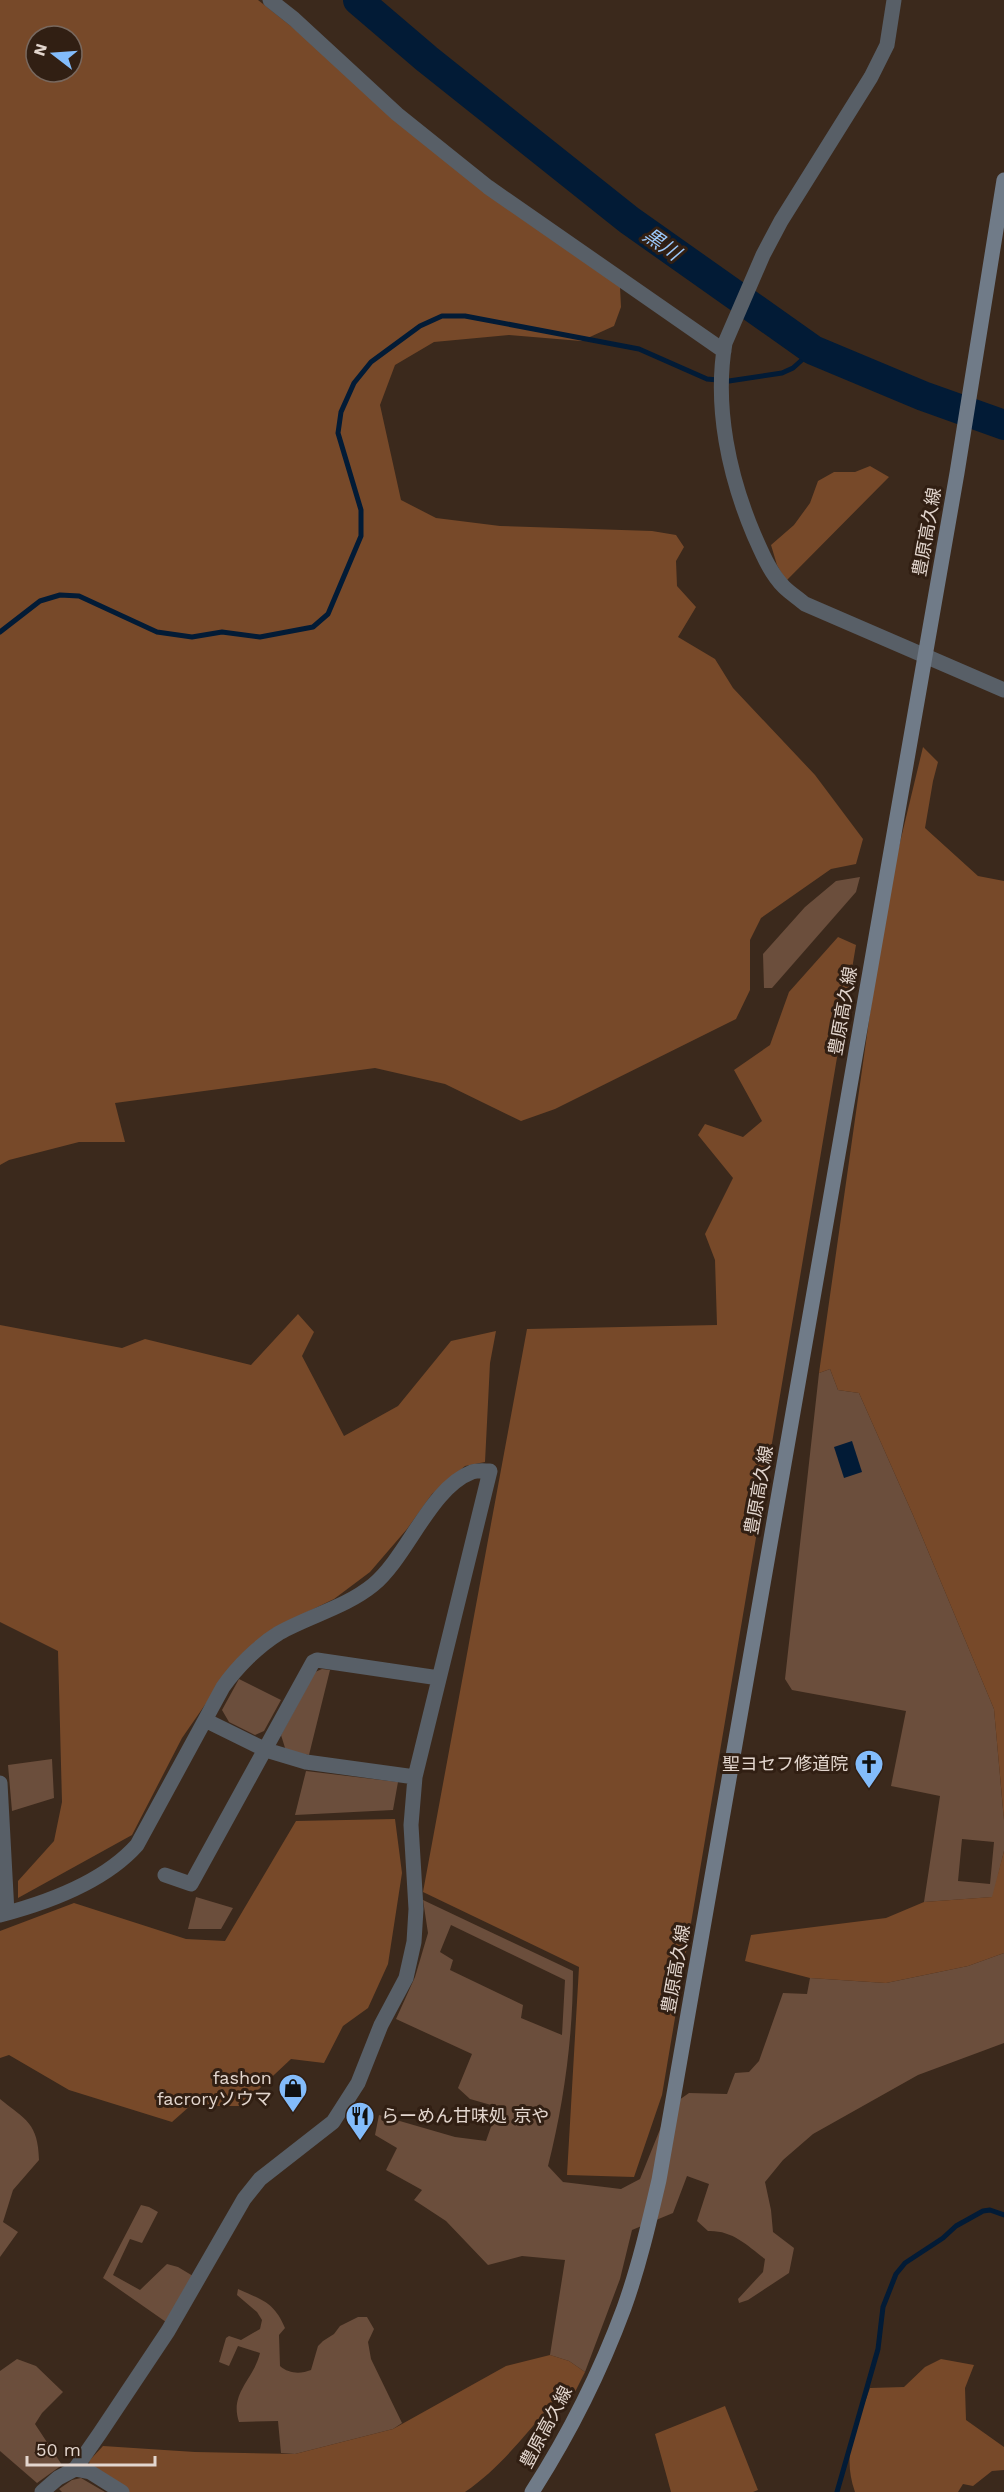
<svg xmlns="http://www.w3.org/2000/svg" width="1004" height="2492" font-family="'Work Sans','Noto Sans JP',sans-serif">
<style>
.green{fill:#6b4e3c;fill-rule:evenodd}
.forest{fill:#774929;fill-rule:evenodd}
.water{fill:#021b36}
.lines{fill:none;stroke-linecap:round;stroke-linejoin:round}
.stream{stroke:#021b36;stroke-width:5}
.river{stroke:#021b36;stroke-width:30}
.street{stroke:#585f67;stroke-width:15}
.secondary{stroke:#707b88;stroke-width:15}
.labels{text-anchor:middle;stroke-width:6;stroke-linejoin:round;paint-order:stroke}
.street-label{font-size:18px;fill:#e3d6ce;stroke:#311f13}
.poi-label{font-size:18px;fill:#e3d6ce;stroke:#311f13;text-anchor:end}
.water-label{font-size:20px;font-style:italic;fill:#9bc8fa;stroke:#311f13}
</style>
<rect width="100%" height="100%" fill="#3b291c"/>
<path class="green" d="M 860,877 L 856,892 L 772,988 L 764,988 L 763,954 L 805,907 L 836,881 Z
M 830,1369 L 838,1390 L 859,1393 L 913,1515 L 994,1709 L 1004,1820 L 1004,1851 L 993,1897 L 924,1902 L 940,1796 L 891,1786 L 906,1711 L 792,1690 L 785,1679 L 819,1373 ZM 962,1839 L 994,1842 L 990,1884 L 958,1881 Z
M 322,1669 L 330,1670 L 309,1755 L 286,1751 L 281,1735 L 315,1672 Z
M 239,1679 L 281,1700 L 264,1731 L 255,1735 L 229,1722 L 222,1710 Z
M 52,1759 L 54,1798 L 12,1811 L 8,1765 Z
M 306,1771 L 398,1782 L 393,1810 L 295,1815 Z
M 196,1897 L 233,1908 L 221,1929 L 188,1929 Z
M 423,1900 L 573,1971 C 573,2036 564,2103 548,2166 L 563,2182 L 621,2189 L 640,2179 L 669,2107 L 689,2093 L 727,2094 L 735,2073 L 749,2072 L 759,2061 L 783,1993 L 807,1994 L 810,1978 L 886,1983 L 968,1966 L 1004,1953 L 1004,2043 L 918,2075 L 813,2134 L 783,2160 L 765,2182 L 771,2210 L 773,2232 L 794,2248 L 789,2273 L 748,2300 L 739,2303 L 738,2299 L 763,2272 L 765,2259 C 747,2245 732,2230 708,2231 L 697,2221 L 709,2184 L 687,2176 L 673,2213 L 632,2230 L 620,2279 L 585,2372 L 569,2361 L 550,2355 L 565,2260 L 522,2256 L 488,2265 L 446,2221 L 414,2200 L 422,2190 L 386,2170 L 397,2148 L 375,2135 L 379,2115 L 455,2137 L 486,2141 L 498,2107 L 470,2099 L 458,2088 L 472,2054 L 396,2019 L 415,1977 L 428,1933 ZM 451,1925 L 565,1980 L 562,2035 L 521,2018 L 523,2005 L 450,1970 L 453,1960 L 440,1952 Z
M 0,2099 C 26,2120 38,2123 39,2160 L 13,2190 L 3,2222 L 18,2232 L 0,2257 Z
M 141,2205 L 149,2207 L 158,2212 L 142,2243 L 130,2239 L 113,2275 L 140,2290 L 167,2264 L 178,2267 L 193,2276 L 166,2322 L 103,2278 Z
M 238,2289 C 262,2300 274,2302 285,2328 L 279,2335 L 280,2366 C 289,2374 301,2374 311,2370 L 318,2346 L 323,2341 L 334,2334 L 340,2326 L 358,2317 L 367,2317 L 374,2329 L 368,2342 L 371,2359 L 402,2423 L 393,2429 L 295,2454 L 281,2453 L 278,2421 L 239,2422 C 229,2393 254,2379 260,2353 L 238,2346 L 229,2366 L 219,2362 L 226,2338 L 229,2336 L 241,2340 L 260,2329 L 262,2320 L 257,2312 L 237,2295 Z
M 17,2359 L 36,2366 L 63,2392 L 42,2413 L 35,2424 L 62,2465 L 37,2483 L 0,2451 L 0,2371 Z
M 81,2478 L 105,2492 L 62,2492 L 59,2489 L 72,2480 Z"/>
<path class="forest" d="M 0,0 L 258,0 L 620,287 L 621,307 L 614,326 L 581,341 L 509,335 L 434,342 L 395,365 L 380,405 L 401,500 L 436,518 L 500,526 L 652,531 L 676,535 L 684,547 L 676,561 L 677,586 L 696,607 L 678,637 L 715,659 L 733,688 L 815,775 L 863,839 L 856,864 L 831,869 L 761,918 L 750,940 L 750,990 L 736,1019 L 555,1109 L 521,1121 L 445,1084 L 375,1068 L 115,1103 L 125,1142 L 79,1142 L 9,1160 L 0,1165 ZM 36,36 L 72,36 L 72,72 L 36,72 Z
M 870,466 L 889,477 L 786,581 L 777,565 L 771,545 L 794,525 L 810,503 L 818,481 L 834,472 L 855,472 Z
M 923,747 L 938,762 L 933,781 L 925,828 L 978,876 L 1004,881 L 1004,1820 L 994,1709 L 913,1515 L 859,1393 L 838,1390 L 830,1369 L 819,1373 L 882,929 L 896,859 Z
M 838,937 L 856,945 L 662,2095 L 634,2177 L 567,2175 L 579,1967 L 423,1892 L 527,1329 L 717,1325 L 715,1260 L 705,1234 L 733,1178 L 698,1135 L 705,1124 L 743,1137 L 762,1121 L 734,1070 L 770,1045 L 789,992 Z
M 298,1314 L 314,1332 L 302,1356 L 344,1436 L 398,1406 L 451,1341 L 496,1331 L 490,1363 L 485,1462 L 465,1466 L 432,1494 L 407,1529 L 370,1572 L 334,1599 L 272,1629 L 227,1673 L 182,1738 L 132,1835 L 18,1898 L 18,1881 L 54,1841 L 62,1802 L 58,1651 L 0,1622 L 0,1325 L 122,1348 L 145,1339 L 251,1365 Z
M 395,1819 L 402,1873 L 388,1964 L 368,2008 L 343,2026 L 324,2063 L 291,2059 L 241,2106 L 190,2106 L 172,2122 L 69,2090 L 9,2055 L 0,2058 L 0,1931 L 74,1903 L 186,1939 L 225,1941 L 296,1821 Z
M 1004,1851 L 1004,1953 L 968,1966 L 886,1983 L 810,1978 L 745,1961 L 751,1935 L 886,1918 L 924,1902 L 992,1897 Z
M 550,2355 L 569,2361 L 585,2372 L 569,2404 L 553,2402 C 526,2434 500,2468 465,2492 L 123,2492 L 90,2467 L 89,2461 L 103,2446 L 195,2452 L 295,2454 L 393,2429 L 506,2366 Z
M 941,2359 L 974,2365 L 965,2388 L 966,2420 L 1004,2447 L 1004,2470 L 992,2471 L 973,2486 L 963,2484 L 958,2492 L 855,2492 C 841,2452 857,2426 870,2388 L 904,2387 L 925,2367 Z
M 725,2406 L 758,2490 L 753,2492 L 671,2492 L 655,2434 Z"/>
<path class="water" d="M 852,1441 L 862,1472 L 844,1478 L 834,1447 Z"/>
<g class="lines">
<path class="stream" d="M 0,632 L 40,601 L 60,595 L 79,596 L 157,632 L 192,637 L 222,632 L 260,637 L 313,627 L 328,614 L 361,536 L 361,510 L 338,433 L 341,412 L 354,383 L 371,362 L 420,326 L 442,316 L 465,316 L 639,349 L 707,379 L 729,381 L 782,373 L 793,368 L 813,350
M 837,2492 L 878,2349 L 883,2307 L 896,2274 L 905,2263 L 943,2238 L 956,2226 L 983,2211 L 990,2210 L 1004,2215"/>
<path class="river" d="M 358,0 L 427,59 L 629,220 L 813,350 L 923,396 L 1004,425"/>
<path class="street" d="M 270,0 L 294,19 L 397,114 L 488,187 L 724,351
M 894,0 L 887,45 L 871,77 L 781,221 L 763,255 L 725,343 C 714,407 729,476 754,535 C 762,553 770,573 784,587 C 790,593 798,598 805,604 L 1004,690
M 205,1720 L 266,1750 L 306,1762 L 415,1777
M 0,1783 L 7,1913
M 165,1875 L 191,1884 L 313,1662 L 317,1660 L 439,1678
M 0,1915 C 46,1903 104,1882 137,1845 L 223,1687 C 237,1667 258,1646 279,1633 C 309,1616 346,1607 373,1585 C 408,1556 430,1488 472,1472 C 477,1470 485,1471 490,1471 L 415,1777 L 411,1825 L 416,1909 L 414,1942 L 406,1978 L 381,2025 L 358,2083 L 333,2122 L 260,2179 L 244,2199 L 168,2331 L 100,2433 L 75,2469 L 58,2478 L 42,2492
M 75,2469 L 90,2472 L 122,2492"/>
<path class="secondary" d="M 532,2492 C 568,2436 601,2370 624,2308 C 639,2266 649,2223 659,2180 L 957,473 L 1004,180"/>
</g>
<defs>
<g id="church-pin" transform="scale(1.5)"><path d="M0 17L-7.5 6A9.5 9.5 0 1 1 7.5 6Z" fill="#83bcfb" stroke="#311f13"/><path d="M-1.2-6h2.4v3.5h3.3v2.4h-3.3V6h-2.4V-.1h-3.3v-2.4h3.3Z" fill="#111"/></g>
<g id="shop-pin" transform="scale(1.5)"><path d="M0 17L-7.5 6A9.5 9.5 0 1 1 7.5 6Z" fill="#83bcfb" stroke="#311f13"/><path d="M-5-2.5h2.3a2.7 3.5 0 0 1 5.4 0H5L5.5 6h-11ZM-1.5-2.5h3a1.5 2.3 0 0 0-3 0Z" fill="#111"/></g>
<g id="restaurant-pin" transform="scale(1.5)"><path d="M0 17L-7.5 6A9.5 9.5 0 1 1 7.5 6Z" fill="#83bcfb" stroke="#311f13"/><path d="M-5-6h1v4h1v-4h1v4h1v-4h1v5L-1.5 .5V6h-2V.5L-5-1ZM5-6V6H3V1.5H1.5Q1.5-4 5-6Z" fill="#111"/></g>
</defs>
<g fill-rule="evenodd">
<use href="#church-pin" x="869" y="1764"/>
<use href="#shop-pin" x="293" y="2088"/>
<use href="#restaurant-pin" x="360" y="2116"/>
</g>
<g class="labels">
<g class="street-label">
<text transform="translate(927 532) rotate(-80)" y="6">豊原高久線</text>
<text transform="translate(843 1011) rotate(-80)" y="6">豊原高久線</text>
<text transform="translate(759 1490) rotate(-80)" y="6">豊原高久線</text>
<text transform="translate(676 1969) rotate(-80)" y="6">豊原高久線</text>
<text transform="translate(546 2427) rotate(-62)" y="6">豊原高久線</text>
</g>
<g class="poi-label">
<text x="848" y="1770">聖ヨセフ修道院</text>
<text x="272" y="2084">fashon<tspan x="272" dy="21">facroryソウマ</tspan></text>
<text x="381" y="2122" text-anchor="start">らーめん甘味処 京や</text>
</g>
<g class="water-label">
<text transform="translate(662 244) rotate(35)" y="7">黒川</text>
</g>
</g>
<g transform="translate(54 54) rotate(287)"><circle r="28" fill="#311f13" stroke="#78685e" stroke-width="1.5"/>
<path d="M0-4.5L10 22L0 15L-10 22Z" fill="#83bcfb"/>
<text y="-9" font-size="16" font-weight="bold" text-anchor="middle" fill="#e3d6ce">N</text>
</g>
<path d="M27 2456v9h128v-9" fill="none" stroke="#e3d6ce" stroke-width="3"/>
<text x="36" y="2456" font-size="18" fill="#e3d6ce" stroke="#311f13" stroke-width="4.5" paint-order="stroke">50 m</text>
</svg>
